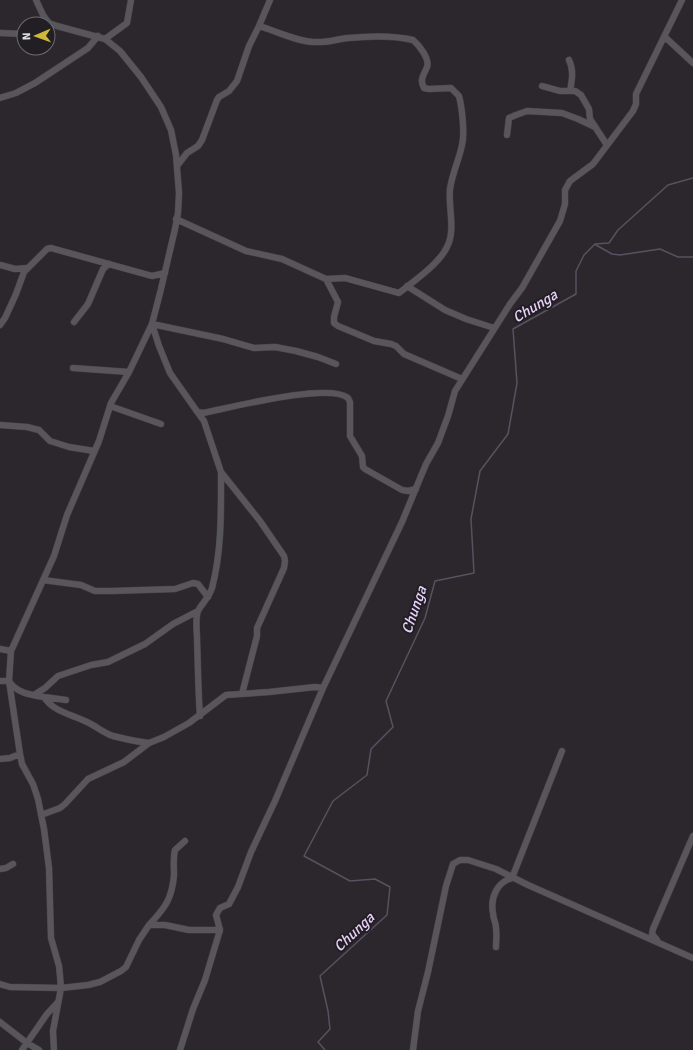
<svg xmlns="http://www.w3.org/2000/svg" width="693" height="1050" font-family="Signika,sans-serif">
<style>
.lines{fill:none;stroke-linecap:round;stroke-linejoin:round}
.stream{stroke:#595060;stroke-width:1.5}
.street-casing{stroke:#444247;stroke-width:7}
.street{stroke:#59555c;stroke-width:6}
.labels{text-anchor:middle;stroke-width:4;stroke-linejoin:round;paint-order:stroke}
.water-label{font-size:15px;font-style:italic;fill:#e8d0f9;stroke:#211e24}
</style>
<rect width="100%" height="100%" fill="#2b272d"/>
<g class="lines">
<path class="stream" d="M 596,245 L 612,254 L 620,255 L 660,249 L 678,257 L 693,257
M 325,1050 L 318,1042 L 330,1029 L 328,1011 L 320,976 L 387,915 L 390,887 L 375,879 L 350,881 L 304,856 L 333,801 L 367,775 L 371,749 L 393,727 L 386,701 L 425,618 L 435,581 L 474,573 L 471,519 L 480,471 L 508,434 L 517,383 L 513,329 L 576,294 L 576,271 L 584,255 L 595,244 L 609,243 L 618,230 L 668,185 L 693,178"/>
<g class="street-casing">
<path id="street" d="M 36,0 L 43,15 L 49,23 L 57,26 L 105,39 L 120,51 L 141,77 L 161,107 L 171,130 L 176,155 L 179,193 L 178,213 L 175,229 L 161,289 L 152,324 L 129,372 L 111,403 L 99,441 L 67,515 L 54,556 L 11,651 L 9,681 L 20,754 L 22,764 L 33,784 L 38,799 L 44,829 L 49,868 L 51,938 L 59,966 L 60,976 L 61,988 L 53,1031 L 54,1050
M 259,26 C 276,31 298,42 315,42 C 327,43 337,39 348,38 C 369,36 392,35 413,40 C 419,45 430,59 427,67 C 424,75 419,79 424,88 L 429,89 L 451,88 L 459,96 C 462,108 465,133 462,145 C 459,160 452,174 450,189 C 448,207 456,230 447,247 C 439,264 414,281 399,293 L 345,278 L 326,279
M 0,33 L 24,34
M 665,37 L 693,63
M 105,39 L 127,23 L 131,0
M 569,60 C 574,70 572,80 570,91
M 542,86 L 560,91 L 575,91 L 581,95 L 589,109 L 590,119 L 607,145
M 0,98 L 16,93 L 35,83 L 88,48 L 98,36
M 507,135 L 509,118 L 516,115 L 527,111 L 562,113 L 578,119 L 595,127
M 177,166 L 187,153 L 198,146 L 202,140 L 217,100 L 219,97 L 229,91 L 237,81 L 249,46 L 259,26 L 270,0
M 176,219 L 246,251 L 282,259 L 326,279 L 338,302 L 334,317 L 334,323 L 338,326 L 374,341 L 391,344 L 396,346 L 404,354 L 462,379
M 0,265 L 15,269 L 27,268
M 407,286 L 445,310 L 466,319 L 494,328
M 74,322 L 88,304 L 103,269 L 109,264
M 152,324 L 159,346 L 170,373 L 196,410 L 204,421 L 221,472 L 260,521 L 284,556 L 285,561 L 284,568 L 257,628 L 257,636 L 242,694
M 152,324 L 223,339 L 254,348 L 275,347 L 296,351 L 318,357 L 336,364
M 0,325 L 5,318 L 16,294 L 24,272 L 47,249 L 51,248 L 152,276 L 165,273
M 73,368 L 129,372
M 110,406 L 161,424
M 198,412 L 203,413 C 229,408 329,382 348,398 L 350,402 L 350,436 L 362,456 L 363,467 L 365,469 L 402,490 L 408,491 L 416,489
M 0,425 L 27,427 L 39,430 L 50,441 L 69,447 L 94,451
M 43,580 L 81,585 L 95,591 L 111,591 L 175,589 L 193,583 L 198,584 L 208,597
M 0,649 L 11,651
M 0,681 L 9,681 C 16,693 31,695 44,697 C 53,712 74,715 89,723 C 97,727 104,733 113,736 C 125,739 137,742 149,743
M 34,695 L 45,688 L 58,676 L 91,665 L 108,662 L 145,644 L 173,624 L 198,611
M 44,697 L 66,700
M 200,716 C 198,690 198,664 197,639 C 197,630 195,619 198,611 C 202,603 209,598 212,588 C 222,550 221,510 221,472
M 0,759 L 10,758 L 20,754
M 41,815 L 60,808 L 65,804 L 88,779 L 124,762 L 149,743 L 164,737 L 189,723 L 226,695 L 269,692 L 315,687 L 323,688
M 0,869 L 6,868 L 13,864
M 149,925 C 165,908 172,899 174,875 C 174,866 173,858 175,850 L 185,841
M 657,940 L 652,934 L 653,929 L 693,836
M 496,947 C 496,941 497,935 496,928 C 496,923 493,918 493,913 C 490,898 497,882 512,878 L 562,751
M 0,984 L 10,987 L 61,988 L 88,985 L 100,982 L 121,971 L 126,967 L 139,940 L 149,925 L 165,925 L 189,930 L 220,930
M 0,1022 L 27,1043 L 39,1050
M 22,1050 L 47,1014 L 58,1002
M 180,1050 L 193,1009 L 205,980 L 220,930 L 216,915 L 220,908 L 229,904 L 238,887 L 251,852 L 275,801 L 323,688 L 402,522 L 426,464 L 438,443 L 448,416 L 455,391 L 510,304 L 522,288 L 560,221 L 565,204 L 565,190 L 570,181 L 593,164 L 633,111 L 636,104 L 636,94 L 682,0
M 413,1050 L 418,1011 L 428,972 L 446,886 L 453,864 L 460,860 L 468,860 L 496,869 L 528,885 L 693,958"/>
</g>
<use href="#street" class="street"/>
</g>
<g class="labels">
<g class="water-label">
<text transform="translate(535 306) rotate(-31)" y="5">Chunga</text>
<text transform="translate(414 610) rotate(-71)" y="5">Chunga</text>
<text transform="translate(354 932) rotate(-43)" y="5">Chunga</text>
</g>
</g>
<g transform="translate(36 36) rotate(268)"><circle r="19" fill="#211e24" stroke="#6e6b70"/>
<path d="M0-3L7 15L0 10L-7 15Z" fill="#cfb837"/>
<text y="-6" font-size="11" font-weight="bold" text-anchor="middle" fill="#e1dfe3">N</text>
</g>
</svg>
